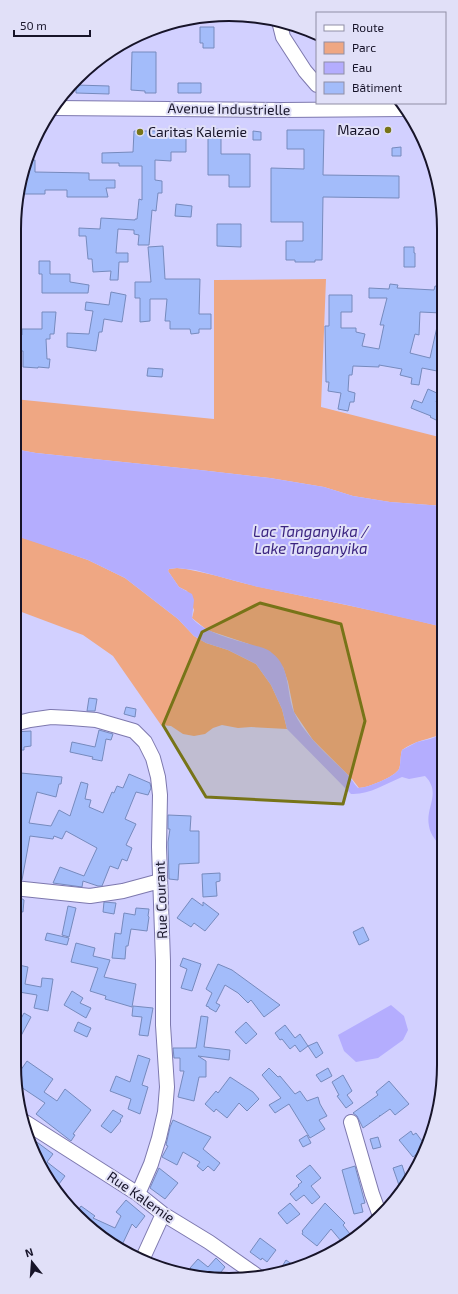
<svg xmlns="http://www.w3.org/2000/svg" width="458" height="1294" font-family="'Exo 2',sans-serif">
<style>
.green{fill:#efa783}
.water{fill:#b4adfe}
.building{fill:#a3bcfa;stroke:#768abd}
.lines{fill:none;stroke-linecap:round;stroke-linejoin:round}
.minor-casing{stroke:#7d78ae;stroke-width:16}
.minor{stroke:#fff;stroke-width:14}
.marked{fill:#777418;fill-opacity:0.2;stroke:#777418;stroke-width:3;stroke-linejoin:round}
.poi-dot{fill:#777418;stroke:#e1e0f8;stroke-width:1.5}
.labels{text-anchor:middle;stroke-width:4;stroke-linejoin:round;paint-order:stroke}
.street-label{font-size:14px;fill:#171429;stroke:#e1e0f8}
.poi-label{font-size:14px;fill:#171429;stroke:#e1e0f8;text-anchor:end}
.water-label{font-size:15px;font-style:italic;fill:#3b2580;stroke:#e1e0f8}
.rim{fill:none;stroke:#171429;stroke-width:2}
</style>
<rect width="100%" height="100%" fill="#d2d0ff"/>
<path class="green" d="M 326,279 L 321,407 L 443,438 L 443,506 L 390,502 L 353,496 L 324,487 L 270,478 L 200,470 L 36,453 L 14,449 L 14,399 L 214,419 L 214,280 Z
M 14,536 L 22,537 L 88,560 L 125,578 L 178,619 L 194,636 L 206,643 L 228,650 L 256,664 L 271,685 L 282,709 L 287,729 L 251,727 L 238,728 L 222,725 L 213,728 L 205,734 L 194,736 L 183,734 L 171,726 L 161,725 L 113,656 L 83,635 L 19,611 L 14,607 Z
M 177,568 C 205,571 232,581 260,587 C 320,600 380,611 439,626 L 443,628 L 443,734 C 429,739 414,741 402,750 C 400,756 401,764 399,769 C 395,777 367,788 359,788 L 352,779 L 313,740 L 294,712 L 288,682 L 283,667 L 249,644 L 207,630 L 192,618 L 194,610 L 187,591 L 179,587 L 168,571 L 169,569 Z"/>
<path class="water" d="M 14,449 L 36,453 L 200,470 L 270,478 L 324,487 L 353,496 L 390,502 L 443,506 L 443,628 L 439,626 L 347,605 L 258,587 L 195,570 L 177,568 L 169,569 L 168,571 L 179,587 L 192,594 L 194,600 L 192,618 C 203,632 235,640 253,645 C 259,647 267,648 272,653 C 291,667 286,693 294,712 C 304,735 329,756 347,774 C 351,778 354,784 358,788 C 367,788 395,777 399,769 C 401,764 400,756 402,750 L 417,742 L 430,739 L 443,734 L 444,850 C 438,843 430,835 429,826 C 425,807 442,793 425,776 L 409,779 L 402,777 C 385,784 369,795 351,794 L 287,729 L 282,709 L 271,685 L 256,664 L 228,650 L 206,643 L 194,636 L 178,619 L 125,578 L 88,560 L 22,538 L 14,536 Z
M 391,1005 L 404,1016 L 408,1030 L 403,1040 L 378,1058 L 356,1062 L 344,1051 L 338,1035 Z"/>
<path class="building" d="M 200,27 L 214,27 L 214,48 L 203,48 L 203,43 L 200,43 Z
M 132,52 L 156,52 L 156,93 L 145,93 L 145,91 L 131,90 Z
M 178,83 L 201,83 L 201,93 L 178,93 Z
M 76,85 L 109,86 L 109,94 L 76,93 Z
M 164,129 L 186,129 L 186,152 L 171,152 L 171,161 L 155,160 L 155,180 L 162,181 L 162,193 L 158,193 L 156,211 L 152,210 L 149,245 L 138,245 L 139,235 L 134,234 L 134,230 L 118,229 L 116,253 L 128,253 L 128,262 L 119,262 L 118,280 L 110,280 L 111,271 L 93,272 L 92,259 L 88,259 L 86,236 L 79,236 L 79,228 L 100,229 L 101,218 L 135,220 L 135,219 L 137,219 L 139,199 L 142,200 L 142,166 L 119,166 L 119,163 L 102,163 L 102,153 L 133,152 L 134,131 L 164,131 Z
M 208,129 L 221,129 L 221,154 L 250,154 L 250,187 L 229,187 L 229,175 L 208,175 Z
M 287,130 L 324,130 L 323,175 L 399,176 L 399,198 L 323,197 L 322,260 L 315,260 L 315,262 L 295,262 L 295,260 L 286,260 L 286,241 L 303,241 L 303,222 L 271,222 L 271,168 L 304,169 L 304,149 L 287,149 Z
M 253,131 L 261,132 L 261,140 L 253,140 Z
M 401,147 L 401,156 L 392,156 L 392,148 Z
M 28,160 L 35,160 L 35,172 L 89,173 L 89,180 L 115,180 L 115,188 L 106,188 L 108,197 L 67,197 L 67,190 L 45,190 L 45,194 L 20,194 L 21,174 Z
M 176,204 L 192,206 L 191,217 L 175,216 Z
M 217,224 L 241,224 L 241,247 L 217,246 Z
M 163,246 L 165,279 L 200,279 L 199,314 L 211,314 L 211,329 L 199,329 L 199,333 L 191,334 L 190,329 L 170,329 L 170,321 L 165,321 L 167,299 L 150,299 L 150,321 L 140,322 L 140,298 L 135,298 L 135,282 L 151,282 L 148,247 Z
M 404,247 L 414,247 L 414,253 L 415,253 L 415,267 L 404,267 Z
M 39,261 L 50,261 L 50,274 L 70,274 L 70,282 L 89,285 L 88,293 L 42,293 L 42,274 L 39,274 Z
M 390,284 L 398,285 L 397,288 L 434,290 L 435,286 L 442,287 L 441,301 L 442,302 L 442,313 L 420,312 L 419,335 L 415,334 L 410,353 L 430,358 L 439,318 L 442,318 L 442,372 L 422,368 L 419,385 L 411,384 L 412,378 L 400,375 L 402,369 L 379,365 L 379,367 L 353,366 L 352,375 L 349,375 L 348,391 L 355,393 L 354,402 L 350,402 L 348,411 L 338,409 L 341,393 L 328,391 L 329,382 L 326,382 L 325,326 L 329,326 L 329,295 L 352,295 L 352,312 L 341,312 L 341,328 L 356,328 L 356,332 L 365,334 L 362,346 L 379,349 L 384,325 L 380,325 L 387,298 L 369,298 L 369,288 L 389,289 Z
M 111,292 L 126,295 L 122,322 L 104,319 L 102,332 L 99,332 L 96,351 L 67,347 L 67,333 L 89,334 L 93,311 L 85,310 L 86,302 L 109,305 Z
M 42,312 L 56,312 L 54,334 L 50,334 L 50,339 L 46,339 L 47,359 L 50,359 L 49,368 L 38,367 L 38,368 L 23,367 L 23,351 L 14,351 L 14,335 L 22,335 L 22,329 L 42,329 Z
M 148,368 L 163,369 L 162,377 L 147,376 Z
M 428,389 L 439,394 L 436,402 L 443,405 L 443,409 L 438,421 L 430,417 L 431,416 L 411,408 L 414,400 L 422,403 Z
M 89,698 L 97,699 L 95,711 L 87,711 Z
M 126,707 L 136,709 L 135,717 L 124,714 Z
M 99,730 L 113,734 L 111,740 L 106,739 L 102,761 L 92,759 L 93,757 L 70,752 L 72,742 L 95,747 Z
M 31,731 L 31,746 L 24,747 L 24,750 L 14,750 L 14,732 Z
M 21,773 L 62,777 L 61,784 L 59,784 L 56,797 L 37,792 L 29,823 L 51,826 L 59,810 L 70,816 L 81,782 L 88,784 L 85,799 L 91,800 L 89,807 L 103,813 L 112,792 L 114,793 L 117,786 L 123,788 L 129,774 L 150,783 L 151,788 L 148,795 L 136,792 L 125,819 L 136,824 L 126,845 L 132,848 L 127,861 L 122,859 L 118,869 L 110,866 L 102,886 L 98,886 L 83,881 L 82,887 L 53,883 L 60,867 L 84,876 L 97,848 L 66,831 L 62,839 L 54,836 L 53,839 L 30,836 L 22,880 L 14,880 L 14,834 L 18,835 L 21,817 L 14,815 L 14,795 L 16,796 Z
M 168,815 L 191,816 L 190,831 L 199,831 L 199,863 L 179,864 L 178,880 L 169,879 L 168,842 L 170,829 L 168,829 Z
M 220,873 L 220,881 L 216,882 L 217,896 L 203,897 L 202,874 Z
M 14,897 L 19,897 L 24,900 L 23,912 L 14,910 Z
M 192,898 L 203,906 L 203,902 L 219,914 L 205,931 L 194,923 L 191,927 L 177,918 Z
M 104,902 L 116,903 L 114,914 L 103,912 Z
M 68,906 L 76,908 L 69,937 L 62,935 Z
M 136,908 L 149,909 L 148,916 L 149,917 L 147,931 L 131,929 L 128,946 L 126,946 L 125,959 L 112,958 L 115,933 L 121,934 L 124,913 L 135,915 Z
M 363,927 L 369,940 L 359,945 L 353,932 Z
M 47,933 L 69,938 L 67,945 L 45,940 Z
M 76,943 L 95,948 L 93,956 L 110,960 L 104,977 L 136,984 L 132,1007 L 105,999 L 106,996 L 90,991 L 98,968 L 71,962 Z
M 183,958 L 201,964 L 192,991 L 181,988 L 187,969 L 180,966 Z
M 14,964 L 28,967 L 25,984 L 41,987 L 42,978 L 53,979 L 48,1011 L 34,1008 L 37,995 L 19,992 L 20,989 L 14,988 Z
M 218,964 L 232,970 L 280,1005 L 264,1017 L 251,1000 L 248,1003 L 238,993 L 225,985 L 216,1003 L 220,1005 L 216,1012 L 209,1008 L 209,1007 L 206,1006 L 212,993 L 206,989 Z
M 72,991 L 83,998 L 80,1003 L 91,1008 L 86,1018 L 64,1005 Z
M 133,1006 L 153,1008 L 148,1036 L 139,1035 L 142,1017 L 132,1016 Z
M 24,1013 L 31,1017 L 14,1049 L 14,1032 Z
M 201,1016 L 208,1017 L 204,1047 L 230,1050 L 229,1060 L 198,1056 L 206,1061 L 206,1077 L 199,1077 L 194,1101 L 178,1097 L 184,1071 L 180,1071 L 180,1058 L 174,1058 L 173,1048 L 196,1048 Z
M 78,1022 L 91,1028 L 87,1037 L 74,1031 Z
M 246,1022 L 257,1034 L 246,1044 L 235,1032 Z
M 285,1025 L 295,1038 L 300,1034 L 308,1046 L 300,1052 L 295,1045 L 290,1049 L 282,1039 L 280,1040 L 275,1033 Z
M 317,1042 L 323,1053 L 316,1058 L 308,1046 Z
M 138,1055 L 150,1059 L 142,1085 L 148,1087 L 140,1114 L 128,1109 L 131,1099 L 110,1091 L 116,1076 L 130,1082 Z
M 27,1061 L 53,1079 L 44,1092 L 57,1101 L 65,1089 L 91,1110 L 73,1134 L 75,1135 L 71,1141 L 36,1114 L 45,1103 L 18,1085 L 16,1077 Z
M 269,1068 L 278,1077 L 280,1076 L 295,1094 L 300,1091 L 307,1101 L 318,1097 L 320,1104 L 327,1116 L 319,1120 L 325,1129 L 310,1138 L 289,1104 L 275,1113 L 269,1105 L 281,1098 L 262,1075 Z
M 328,1068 L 332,1076 L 321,1082 L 316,1075 Z
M 343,1075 L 352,1091 L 347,1095 L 353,1103 L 346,1108 L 337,1096 L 339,1095 L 332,1082 Z
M 230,1077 L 253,1092 L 259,1099 L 247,1111 L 239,1103 L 227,1118 L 216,1109 L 214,1112 L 205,1104 L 216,1091 L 218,1093 Z
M 389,1081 L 409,1104 L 395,1115 L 390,1109 L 380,1116 L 380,1115 L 380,1116 L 363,1128 L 357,1116 L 353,1113 L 378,1095 L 376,1092 Z
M 113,1110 L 123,1116 L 120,1120 L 121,1121 L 111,1133 L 101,1126 Z
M 173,1120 L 211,1137 L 203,1149 L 220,1163 L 214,1171 L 208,1166 L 203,1171 L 197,1166 L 200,1162 L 183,1152 L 177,1165 L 162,1157 L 168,1146 L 166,1145 L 170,1127 Z
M 411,1131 L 413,1135 L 416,1133 L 425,1145 L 424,1148 L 413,1157 L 399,1140 Z
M 307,1135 L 311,1143 L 303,1147 L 299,1140 Z
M 378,1137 L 381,1147 L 373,1149 L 370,1139 Z
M 34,1140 L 53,1154 L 47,1162 L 65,1176 L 56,1188 L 30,1147 Z
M 310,1165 L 321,1178 L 311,1186 L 320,1197 L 312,1204 L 304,1195 L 296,1201 L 290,1194 L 299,1186 L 298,1185 L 302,1182 L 296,1176 Z
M 402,1165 L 408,1184 L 401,1191 L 393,1168 Z
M 355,1166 L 365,1203 L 361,1204 L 363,1212 L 354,1214 L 342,1170 Z
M 159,1168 L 178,1183 L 165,1199 L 150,1188 Z
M 126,1200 L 145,1216 L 136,1228 L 132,1224 L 122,1245 L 110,1239 L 97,1229 L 97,1228 L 76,1213 L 81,1206 L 95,1216 L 93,1218 L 115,1228 L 121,1216 L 116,1212 Z
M 290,1203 L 300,1214 L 287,1224 L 278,1213 Z
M 325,1203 L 345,1223 L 343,1225 L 350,1234 L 341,1241 L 331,1229 L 317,1246 L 302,1234 L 303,1232 L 302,1231 Z
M 260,1238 L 276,1250 L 267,1262 L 262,1258 L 261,1260 L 250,1252 Z
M 216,1258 L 225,1267 L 217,1277 L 201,1278 L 196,1277 L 198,1275 L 190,1268 L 198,1259 L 208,1267 Z
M 286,1260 L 296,1267 L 284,1273 L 278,1273 Z"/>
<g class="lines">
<g class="minor-casing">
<path id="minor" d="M 279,21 L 283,37 L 305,71 L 317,85
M 54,108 L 282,110 L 405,109
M 14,724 L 30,720 L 51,717 L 71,718 L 96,720 L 134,731 L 145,742 L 153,758 L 158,777 L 160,795 L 159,847 L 163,961 L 163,1025 L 167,1087 L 165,1112 L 159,1138 L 151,1164 L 138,1194
M 14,888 L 90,896 L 123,891 L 160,881
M 25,1122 L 138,1194 L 163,1214 L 209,1242 L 256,1275
M 351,1122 L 372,1194 L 379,1213
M 142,1260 L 163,1214"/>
</g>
<use href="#minor" class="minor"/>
</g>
<path class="marked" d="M 260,603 L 341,624 L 365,721 L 343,804 L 206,797 L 163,725 L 202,632 Z"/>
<g class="poi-dot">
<circle cx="388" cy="130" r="4"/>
<circle cx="140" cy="132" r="4"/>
</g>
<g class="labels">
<g class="street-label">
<text transform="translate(229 109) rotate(1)" y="5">Avenue Industrielle</text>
<text transform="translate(161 900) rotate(-92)" y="5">Rue Courant</text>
<text transform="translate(141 1197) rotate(35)" y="5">Rue Kalemie</text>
</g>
<g class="poi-label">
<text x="380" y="135">Mazao</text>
<text x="148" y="137" text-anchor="start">Caritas Kalemie</text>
</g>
<g class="water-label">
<text x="311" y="537">Lac Tanganyika /<tspan x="311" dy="17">Lake Tanganyika</tspan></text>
</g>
</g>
<path d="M0 0H458V1294H0ZM229 21H229A208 208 0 0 1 437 229V1065A208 208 0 0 1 229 1273H229A208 208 0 0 1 21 1065V229A208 208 0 0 1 229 21Z" fill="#e1e0f8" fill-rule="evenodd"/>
<path class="rim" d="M229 21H229A208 208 0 0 1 437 229V1065A208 208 0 0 1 229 1273H229A208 208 0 0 1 21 1065V229A208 208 0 0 1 229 21Z"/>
<rect x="316" y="12" width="130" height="92" fill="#e1e0f8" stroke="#908ea5"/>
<rect x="324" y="25" width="20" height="6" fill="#ffffff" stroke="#908ea5"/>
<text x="352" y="32" font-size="12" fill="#171429">Route</text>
<rect x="324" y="42" width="20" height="12" fill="#efa783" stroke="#908ea5"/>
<text x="352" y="52" font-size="12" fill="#171429">Parc</text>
<rect x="324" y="62" width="20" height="12" fill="#b4adfe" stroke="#908ea5"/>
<text x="352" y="72" font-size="12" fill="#171429">Eau</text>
<rect x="324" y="82" width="20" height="12" fill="#a3bcfa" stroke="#908ea5"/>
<text x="352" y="92" font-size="12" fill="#171429">Bâtiment</text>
<g transform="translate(32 1262) rotate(343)" stroke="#e1e0f8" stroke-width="3" paint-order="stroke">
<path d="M0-3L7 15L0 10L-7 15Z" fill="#171429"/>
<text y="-6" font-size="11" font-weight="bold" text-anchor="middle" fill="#171429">N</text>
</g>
<path d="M14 30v6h76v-6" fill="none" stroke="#171429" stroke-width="2"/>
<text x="20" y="30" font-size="12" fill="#171429" stroke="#e1e0f8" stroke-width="3" paint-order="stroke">50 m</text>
</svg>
